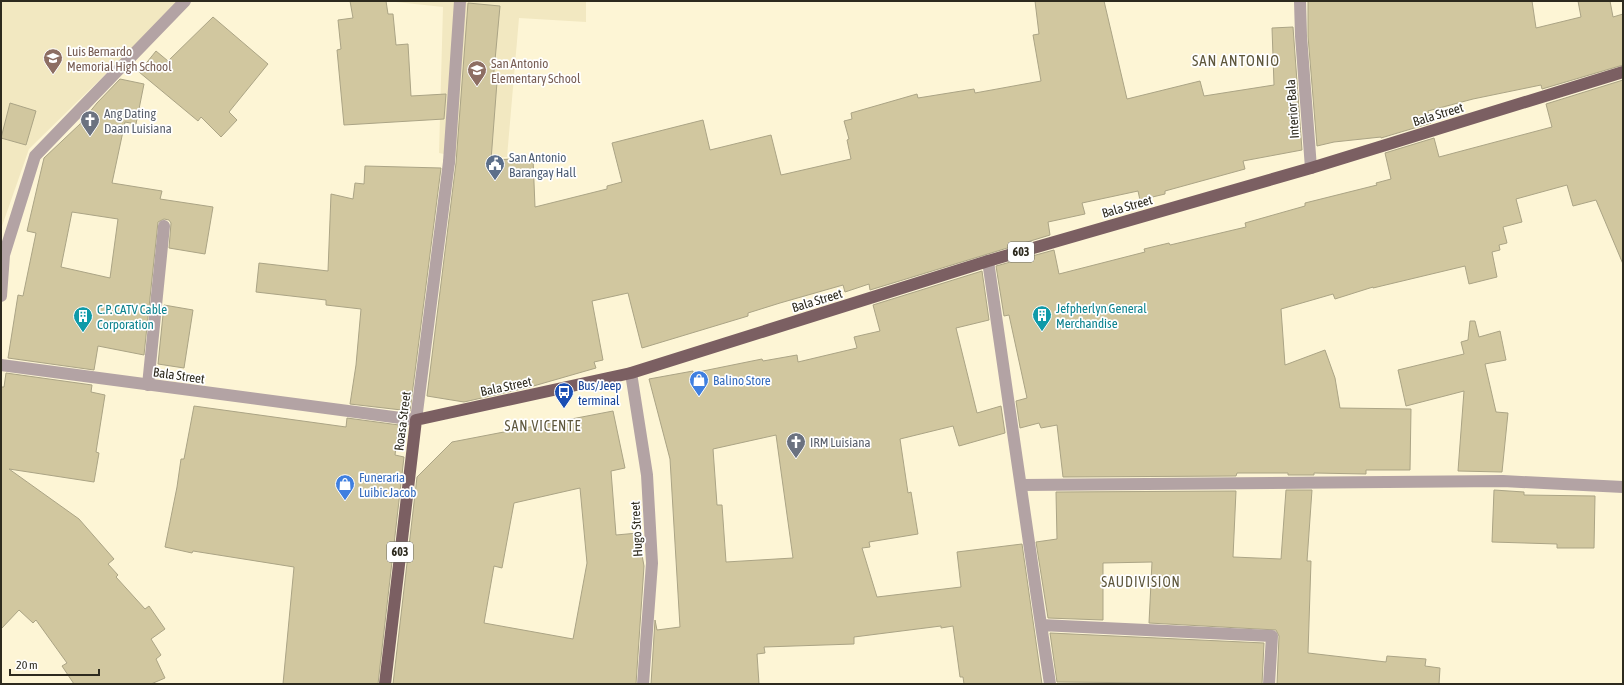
<svg xmlns="http://www.w3.org/2000/svg" width="1624" height="685" font-family="'Asap Condensed',sans-serif">
<style>
.built{fill:#f2e8c1}
.building{fill:#d1c79f;stroke:#aba485;fill-rule:evenodd}
.lines{fill:none;stroke-linecap:round;stroke-linejoin:round}
.lane{stroke:#b3a3a4;stroke-width:12}
.street{stroke:#b3a3a4;stroke-width:12}
.primary{stroke:#7b5f62;stroke-width:12}
.labels{text-anchor:middle;stroke-width:3.5;stroke-linejoin:round;paint-order:stroke}
.shield{fill:#fff;stroke:#6c6a62;stroke-width:1}
.shield-label{font-size:12px;font-weight:bold;fill:#2d2a1e}
.education-label{font-size:13px;fill:#785e54;stroke:#fff;text-anchor:start}
.street-label{font-size:13px;fill:#2d2a1e;stroke:#fff}
.worship-label{font-size:13px;fill:#5b616d;stroke:#fff;text-anchor:start}
.service-label{font-size:13px;fill:#4e5e75;stroke:#fff;text-anchor:start}
.culture-label{font-size:13px;fill:#0d838f;stroke:#fff;text-anchor:start}
.shop-label{font-size:13px;fill:#366cbe;stroke:#fff;text-anchor:start}
.transit-label{font-size:13px;fill:#164399;stroke:#fff;text-anchor:start}
.neighbourhood-label{font-size:14px;letter-spacing:1px;fill:#5e573c;stroke:#fff}
.quarter-label{font-size:15px;letter-spacing:1px;fill:#5e573c;stroke:#fff}
</style>
<rect width="100%" height="100%" fill="#fdf5d5"/>
<path class="built" d="M 1,1 L 180,1 L 29,149 L 1,229 Z
M 395,1 L 586,1 L 586,22 L 519,18 L 507,157 L 468,159 L 439,153 L 443,7 L 396,2 Z"/>
<path class="building" d="M 350,1 L 386,1 L 388,14 L 393,14 L 396,45 L 408,44 L 411,96 L 446,94 L 444,119 L 344,125 L 337,50 L 341,49 L 338,20 L 353,18 Z
M 1035,1 L 1104,1 L 1127,99 L 1200,81 L 1204,96 L 1274,85 L 1272,28 L 1293,27 L 1302,150 L 1243,161 L 1245,169 L 1165,191 L 1165,194 L 1140,200 L 1138,191 L 1082,203 L 1085,214 L 1048,222 L 1050,235 L 870,290 L 869,284 L 845,292 L 843,285 L 780,303 L 748,313 L 748,316 L 642,348 L 628,293 L 592,301 L 603,360 L 594,362 L 596,368 L 530,387 L 464,402 L 427,396 L 456,163 L 468,3 L 500,6 L 493,82 L 497,82 L 491,160 L 533,158 L 535,207 L 607,189 L 607,186 L 622,182 L 612,143 L 703,120 L 710,150 L 771,135 L 781,175 L 851,159 L 847,140 L 849,139 L 844,121 L 852,119 L 851,113 L 917,94 L 918,98 L 974,89 L 975,93 L 1041,81 L 1033,35 L 1039,34 Z
M 1308,1 L 1532,1 L 1536,28 L 1581,17 L 1578,1 L 1610,1 L 1613,17 L 1623,14 L 1623,65 L 1542,89 L 1541,85 L 1473,99 L 1428,111 L 1431,123 L 1381,138 L 1381,137 L 1334,142 L 1317,146 L 1308,36 Z
M 213,17 L 268,64 L 229,112 L 237,120 L 221,137 L 201,117 L 198,121 L 139,72 L 156,51 L 168,61 Z
M 120,79 L 144,84 L 136,124 L 125,122 L 112,183 L 162,191 L 160,199 L 213,207 L 205,254 L 169,248 L 171,223 L 169,220 L 164,219 L 158,222 L 144,355 L 98,346 L 94,370 L 8,358 L 18,295 L 23,296 L 36,233 L 27,231 L 44,158 L 80,124 L 97,103 ZM 72,212 L 118,219 L 110,278 L 61,267 Z
M 1623,80 L 1623,264 L 1596,200 L 1573,206 L 1567,185 L 1516,199 L 1522,222 L 1503,227 L 1507,243 L 1499,245 L 1500,250 L 1492,252 L 1497,277 L 1469,284 L 1465,266 L 1373,288 L 1373,287 L 1335,299 L 1333,294 L 1281,309 L 1285,365 L 1325,350 L 1335,378 L 1340,408 L 1411,409 L 1410,470 L 1366,470 L 1366,474 L 1314,473 L 1314,475 L 1288,475 L 1288,473 L 1237,473 L 1236,476 L 1063,477 L 1057,425 L 1041,428 L 1039,423 L 1020,428 L 1016,401 L 1027,398 L 1009,315 L 1004,316 L 996,266 L 1054,250 L 1059,274 L 1145,252 L 1144,249 L 1169,243 L 1170,245 L 1246,227 L 1245,223 L 1305,206 L 1305,203 L 1377,185 L 1376,183 L 1391,179 L 1385,153 L 1434,138 L 1439,157 L 1552,127 L 1546,104 Z
M 10,103 L 36,111 L 26,145 L 1,138 Z
M 365,166 L 441,168 L 410,411 L 350,404 L 356,365 L 361,309 L 326,305 L 326,300 L 256,292 L 259,263 L 328,271 L 331,194 L 353,199 L 355,183 L 364,184 Z
M 982,271 L 989,320 L 956,328 L 977,413 L 1001,406 L 1005,433 L 959,446 L 953,426 L 900,439 L 908,493 L 911,492 L 918,534 L 869,542 L 870,547 L 862,548 L 877,597 L 961,587 L 957,552 L 1022,544 L 1042,684 L 964,684 L 963,677 L 960,677 L 953,626 L 941,628 L 941,626 L 854,637 L 854,644 L 764,647 L 765,653 L 757,654 L 759,684 L 651,684 L 655,620 L 657,630 L 680,627 L 670,459 L 649,379 L 693,371 L 693,373 L 762,359 L 763,361 L 797,355 L 798,362 L 857,348 L 854,337 L 880,331 L 873,305 ZM 776,435 L 793,558 L 726,562 L 722,505 L 717,505 L 713,449 Z
M 164,305 L 193,310 L 184,368 L 158,364 Z
M 1470,321 L 1475,321 L 1479,337 L 1500,331 L 1506,360 L 1485,364 L 1496,412 L 1508,413 L 1502,472 L 1458,471 L 1464,391 L 1406,406 L 1398,370 L 1464,354 L 1461,342 L 1468,340 Z
M 6,373 L 92,385 L 91,392 L 105,395 L 96,452 L 99,453 L 94,482 L 9,469 L 79,519 L 114,559 L 108,564 L 118,575 L 116,577 L 145,609 L 149,606 L 165,629 L 151,639 L 161,655 L 156,659 L 165,678 L 151,684 L 74,684 L 62,666 L 67,663 L 36,620 L 33,623 L 19,610 L 1,629 L 1,387 L 4,387 Z
M 194,406 L 346,427 L 347,418 L 399,425 L 395,455 L 404,457 L 378,684 L 283,684 L 294,567 L 193,551 L 192,553 L 165,547 L 177,487 L 181,459 L 184,459 Z
M 613,411 L 625,468 L 611,471 L 616,535 L 638,533 L 644,566 L 636,684 L 393,684 L 417,477 L 452,442 ZM 580,488 L 587,563 L 573,639 L 484,623 L 494,566 L 502,568 L 514,503 Z
M 1286,490 L 1312,490 L 1307,561 L 1311,561 L 1308,653 L 1386,662 L 1387,656 L 1426,659 L 1425,666 L 1440,668 L 1439,684 L 1277,684 L 1279,636 L 1276,630 L 1149,623 L 1152,562 L 1103,563 L 1103,620 L 1048,618 L 1036,542 L 1057,539 L 1056,492 L 1236,491 L 1233,557 L 1281,559 Z
M 1494,490 L 1524,492 L 1524,495 L 1595,496 L 1594,548 L 1557,548 L 1557,544 L 1492,542 Z
M 1050,633 L 1264,643 L 1262,684 L 1057,682 Z"/>
<g class="lines">
<path class="lane" d="M 449,162 L 460,1
M 148,385 L 164,226"/>
<path class="street" d="M 1300,1 L 1301,36 L 1311,168
M 988,261 L 1041,625 L 1272,636 L 1269,684
M 1,296 L 4,255 L 35,156 L 185,1
M 1,365 L 416,420 L 449,162
M 631,373 L 647,475 L 652,563 L 643,684
M 1022,485 L 1503,481 L 1623,487
M 1041,625 L 1050,684"/>
<path class="primary" d="M 385,684 L 416,420 L 631,373 L 988,261 L 1311,168 L 1623,72"/>
</g>
<defs>
<g id="school-pin" transform="scale(1)"><path d="M0 17L-7.5 6A9.5 9.5 0 1 1 7.5 6Z" fill="#8d6e63" stroke="#fff"/><path d="M0-5L7-2L0 1L-7-2ZM-4 1L0 2.5L4 1V4Q0 6-4 4Z" fill="#fff"/></g>
<g id="church-pin" transform="scale(1)"><path d="M0 17L-7.5 6A9.5 9.5 0 1 1 7.5 6Z" fill="#6b7280" stroke="#fff"/><path d="M-1.2-6h2.4v3.5h3.3v2.4h-3.3V6h-2.4V-.1h-3.3v-2.4h3.3Z" fill="#fff"/></g>
<g id="civic-pin" transform="scale(1)"><path d="M0 17L-7.5 6A9.5 9.5 0 1 1 7.5 6Z" fill="#5c6f8a" stroke="#fff"/><path d="M-.6-6.5H3V-4.5H.6V-3L4-1V1h2V6H-6V1h2V-1L-.6-3ZM-1.2 2.5V6h2.4V2.5Z" fill="#fff"/></g>
<g id="building-pin" transform="scale(1)"><path d="M0 17L-7.5 6A9.5 9.5 0 1 1 7.5 6Z" fill="#0f9aa8" stroke="#fff"/><path d="M-4-6H4V6H1V3H-1V6H-4ZM-2.5-4.3h1.7v1.8h-1.7ZM.8-4.3h1.7v1.8H.8ZM-2.5-1h1.7V.8h-1.7ZM.8-1h1.7V.8H.8Z" fill="#fff"/></g>
<g id="shop-pin" transform="scale(1)"><path d="M0 17L-7.5 6A9.5 9.5 0 1 1 7.5 6Z" fill="#3f7fe0" stroke="#fff"/><path d="M-5-2.5h2.3a2.7 3.5 0 0 1 5.4 0H5L5.5 6h-11ZM-1.5-2.5h3a1.5 2.3 0 0 0-3 0Z" fill="#fff"/></g>
<g id="bus-pin" transform="scale(1)"><path d="M0 17L-7.5 6A9.5 9.5 0 1 1 7.5 6Z" fill="#1a4fb4" stroke="#fff"/><path d="M-5-6H5V4H4V6H2V4H-2V6H-4V4H-5ZM-3.5-4V0h7V-4ZM-3.5 1.2v1.5H-2V1.2ZM2 1.2v1.5H3.5V1.2Z" fill="#fff"/></g>
</defs>
<g fill-rule="evenodd">
<use href="#school-pin" x="53" y="58"/>
<use href="#school-pin" x="477" y="70"/>
<use href="#church-pin" x="90" y="120"/>
<use href="#civic-pin" x="495" y="164"/>
<use href="#building-pin" x="1042" y="315"/>
<use href="#building-pin" x="83" y="316"/>
<use href="#shop-pin" x="699" y="380"/>
<use href="#bus-pin" x="564" y="392"/>
<use href="#church-pin" x="796" y="442"/>
<use href="#shop-pin" x="345" y="484"/>
</g>
<g class="labels">
<g class="shield">
<rect x="1008" y="242" width="26" height="20" rx="3"/>
<rect x="387" y="542" width="26" height="20" rx="3"/>
</g>
<g class="shield-label">
<text x="1021" y="256">603</text>
<text x="400" y="556">603</text>
</g>
<g class="education-label">
<text x="67" y="56">Luis Bernardo<tspan x="67" dy="15">Memorial High School</tspan></text>
<text x="491" y="68">San Antonio<tspan x="491" dy="15">Elementary School</tspan></text>
</g>
<g class="street-label">
<text transform="translate(1292 109) rotate(-94)" y="5">Interior Bala</text>
<text transform="translate(1438 114) rotate(-17)" y="5">Bala Street</text>
<text transform="translate(1127 206) rotate(-16)" y="5">Bala Street</text>
<text transform="translate(817 300) rotate(-17)" y="5">Bala Street</text>
<text transform="translate(179 375) rotate(8)" y="5">Bala Street</text>
<text transform="translate(506 386) rotate(-12)" y="5">Bala Street</text>
<text transform="translate(402 421) rotate(-83)" y="5">Roasa Street</text>
<text transform="translate(636 529) rotate(-93)" y="5">Hugo Street</text>
</g>
<g class="worship-label">
<text x="104" y="118">Ang Dating<tspan x="104" dy="15">Daan Luisiana</tspan></text>
<text x="810" y="447">IRM Luisiana</text>
</g>
<g class="service-label">
<text x="509" y="162">San Antonio<tspan x="509" dy="15">Barangay Hall</tspan></text>
</g>
<g class="culture-label">
<text x="1056" y="313">Jefpherlyn General<tspan x="1056" dy="15">Merchandise</tspan></text>
<text x="97" y="314">C.P. CATV Cable<tspan x="97" dy="15">Corporation</tspan></text>
</g>
<g class="shop-label">
<text x="713" y="385">Balino Store</text>
<text x="359" y="482">Funeraria<tspan x="359" dy="15">Luibic Jacob</tspan></text>
</g>
<g class="transit-label">
<text x="578" y="390">Bus/Jeep<tspan x="578" dy="15">terminal</tspan></text>
</g>
<g class="neighbourhood-label">
<text x="543" y="431">SAN VICENTE</text>
<text x="1141" y="587">SAUDIVISION</text>
</g>
<g class="quarter-label">
<text x="1236" y="66">SAN ANTONIO</text>
</g>
</g>
<rect width="1624" height="685" fill="none" stroke="#2d2a1e" stroke-width="4"/>
<path d="M10 669v6h89v-6" fill="none" stroke="#2d2a1e" stroke-width="2"/>
<text x="16" y="669" font-size="12" fill="#2d2a1e" stroke="#ffffff" stroke-width="3" paint-order="stroke">20 m</text>
</svg>
